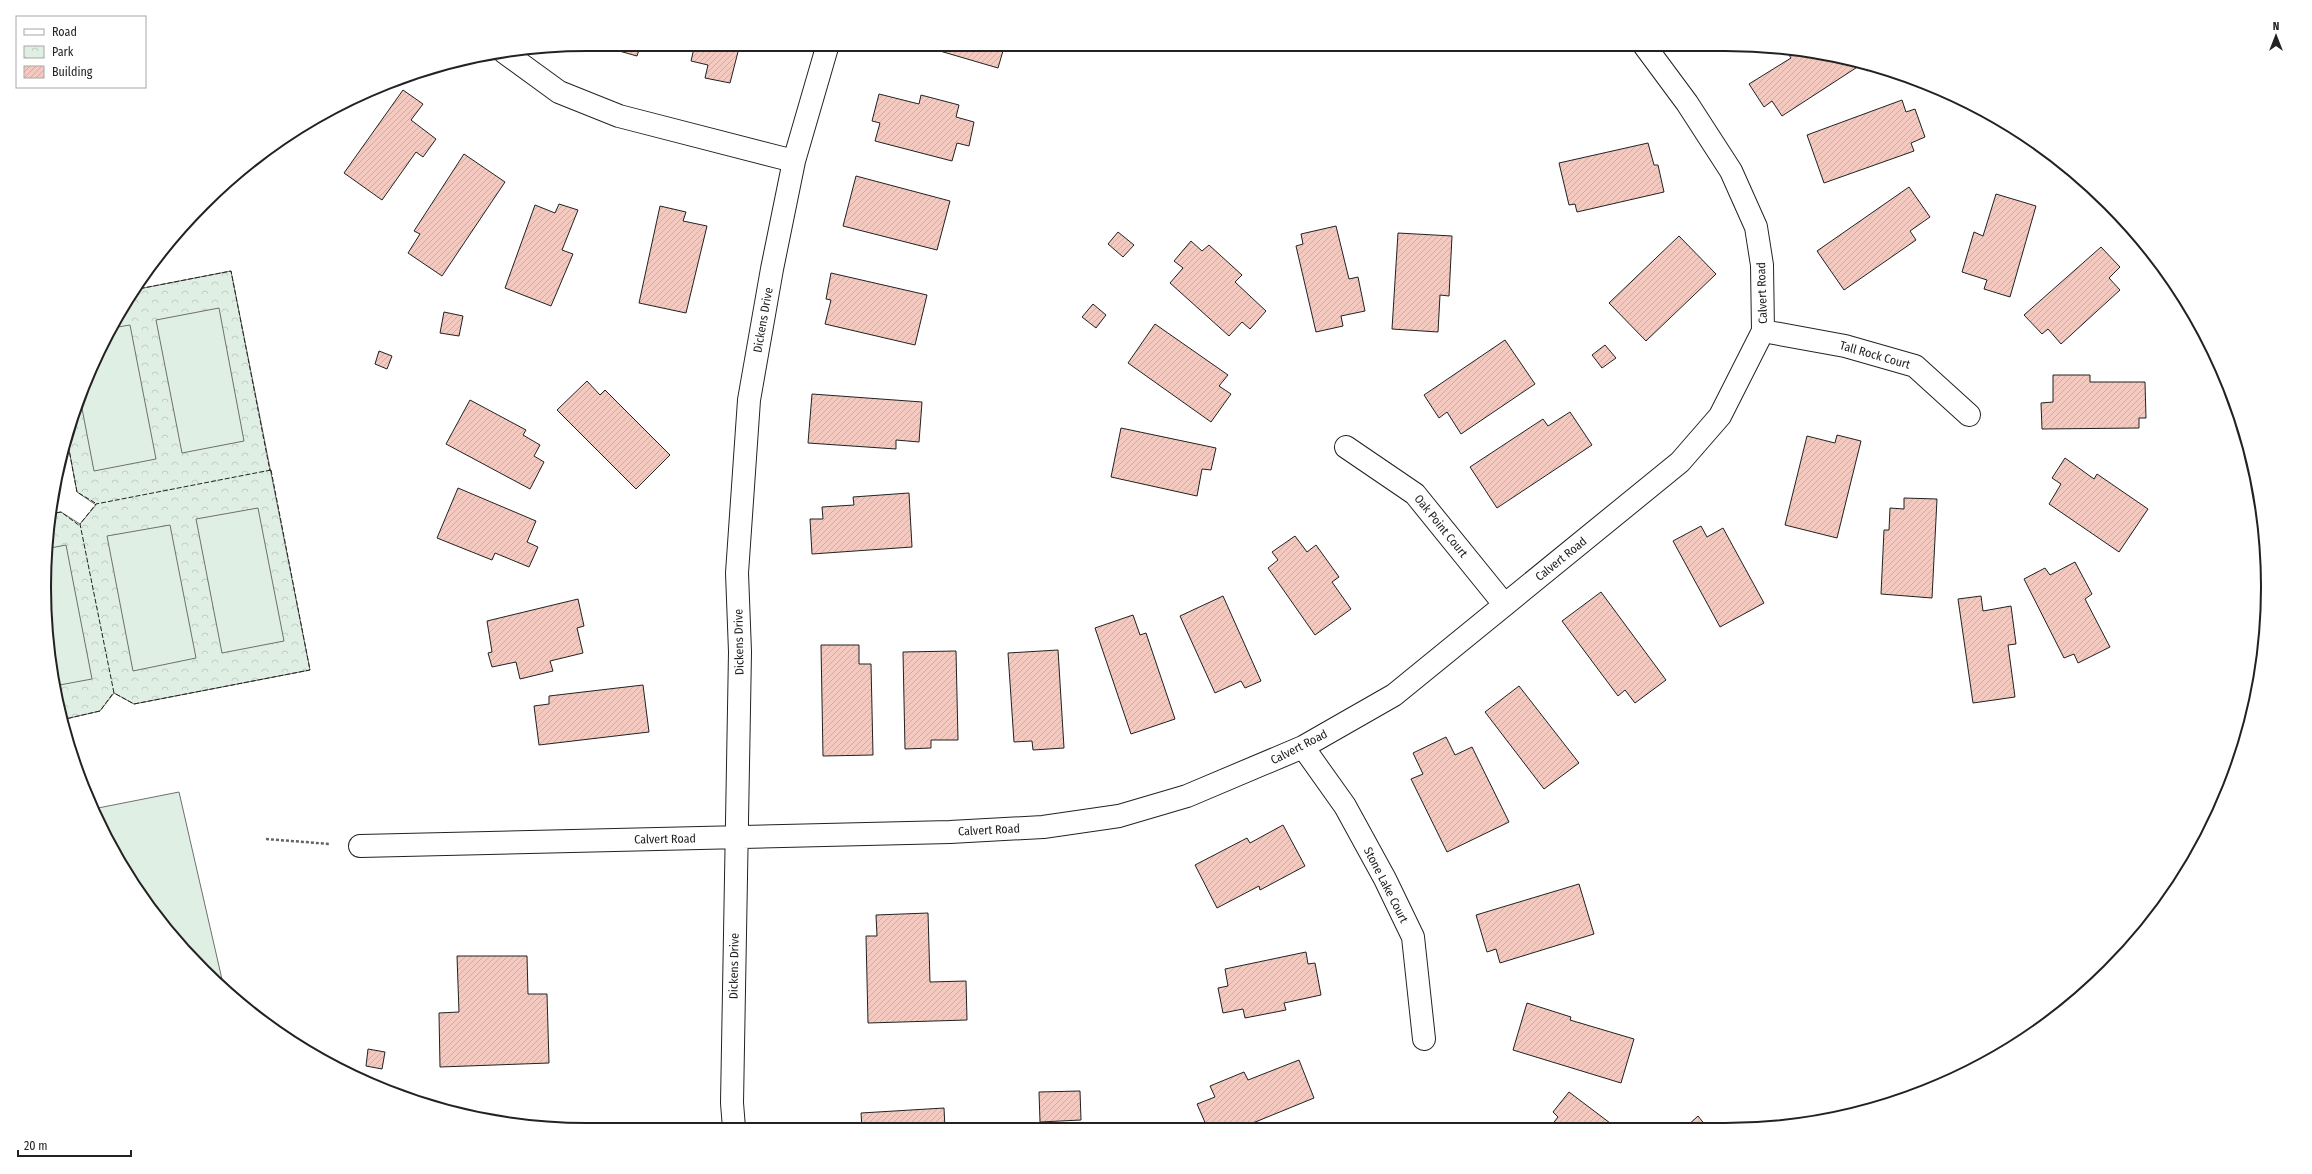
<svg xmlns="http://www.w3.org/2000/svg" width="2312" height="1174" font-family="'Fira Sans Condensed',sans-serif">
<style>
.park{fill:url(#park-crowns);stroke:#6f6f6f}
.pitch{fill:#e0efe3;stroke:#6f6f6f}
.building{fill:url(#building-hatch);stroke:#222}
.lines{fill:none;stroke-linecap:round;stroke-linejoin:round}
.minor-casing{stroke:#222;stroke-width:24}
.path{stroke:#646464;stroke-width:2.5;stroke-dasharray:3 2;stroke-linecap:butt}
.minor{stroke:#fff;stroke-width:22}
.fence{stroke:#222;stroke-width:1;stroke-dasharray:5 2;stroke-linecap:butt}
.labels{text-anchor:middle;stroke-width:3;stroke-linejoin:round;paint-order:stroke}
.street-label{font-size:12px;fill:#222;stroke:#fff}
.rim{fill:none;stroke:#222;stroke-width:2}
</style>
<defs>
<pattern id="park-crowns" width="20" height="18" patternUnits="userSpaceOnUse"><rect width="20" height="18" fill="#e0efe3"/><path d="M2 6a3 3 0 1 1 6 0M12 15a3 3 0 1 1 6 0" fill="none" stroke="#c0cdc2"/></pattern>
<pattern id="building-hatch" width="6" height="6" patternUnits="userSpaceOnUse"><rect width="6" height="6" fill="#f3c9c0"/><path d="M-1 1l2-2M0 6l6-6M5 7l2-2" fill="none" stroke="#d0aca5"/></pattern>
</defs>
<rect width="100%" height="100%" fill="#fff"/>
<path class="park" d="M 231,271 L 310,670 L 134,704 L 114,693 L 100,711 L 61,720 L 49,658 L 45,552 L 50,514 L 61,512 L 80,524 L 96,505 L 77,492 L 67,439 L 85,379 L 133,290 Z"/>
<path class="pitch" d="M 219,308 L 244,441 L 182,453 L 156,320 Z
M 130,325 L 156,459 L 94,471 L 80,398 L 85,379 L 112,328 Z
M 258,508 L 284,641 L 222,653 L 196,519 Z
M 170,525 L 196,658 L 133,671 L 107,536 Z
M 66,545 L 92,679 L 54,686 L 49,658 L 45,552 L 45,549 Z
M 179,792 L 224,988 C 203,971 187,951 170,930 C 139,893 110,854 93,809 Z"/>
<path class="building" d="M 612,44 L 641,44 L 637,56 L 612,49 Z
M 695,44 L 740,44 L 730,83 L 705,78 L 708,65 L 691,61 Z
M 916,44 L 1005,44 L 998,68 Z
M 1785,49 L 1865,62 L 1875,66 L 1867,71 L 1862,64 L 1782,116 L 1772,101 L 1764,107 L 1749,84 L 1791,58 Z
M 403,90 L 423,104 L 411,120 L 436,139 L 423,157 L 416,152 L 382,200 L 344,173 Z
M 879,94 L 919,104 L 921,95 L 959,105 L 956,117 L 974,122 L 969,146 L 957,143 L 952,161 L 875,141 L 880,123 L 872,121 Z
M 1902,100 L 1906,112 L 1915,109 L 1925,137 L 1911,143 L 1914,151 L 1824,183 L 1807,135 Z
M 1648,143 L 1654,165 L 1658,165 L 1664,192 L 1577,212 L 1575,204 L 1569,205 L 1559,163 Z
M 464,154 L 505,182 L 442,276 L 408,253 L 420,234 L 414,231 Z
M 856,176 L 950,201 L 937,250 L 843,226 Z
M 1909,187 L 1930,217 L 1910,231 L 1916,240 L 1844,290 L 1817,251 Z
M 1996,194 L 2036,206 L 2010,297 L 1984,289 L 1987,280 L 1962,272 L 1974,232 L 1983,236 Z
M 559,204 L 578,210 L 562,250 L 573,254 L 551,306 L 505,288 L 535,205 L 555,213 Z
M 660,206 L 686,212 L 683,221 L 707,226 L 686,313 L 639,303 Z
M 1336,226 L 1349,279 L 1358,277 L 1365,311 L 1341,316 L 1343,326 L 1316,332 L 1296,246 L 1303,244 L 1301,234 Z
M 1118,232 L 1134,245 L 1123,257 L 1108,244 Z
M 1398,233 L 1452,236 L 1449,296 L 1440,295 L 1438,332 L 1392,329 Z
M 1679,236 L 1716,274 L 1646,341 L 1609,303 Z
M 1191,241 L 1202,251 L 1209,245 L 1242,275 L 1235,282 L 1266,311 L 1250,329 L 1242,322 L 1229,336 L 1170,283 L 1183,268 L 1174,261 Z
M 2101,247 L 2120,267 L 2109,278 L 2120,290 L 2061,344 L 2048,329 L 2042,334 L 2024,315 Z
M 831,273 L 927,295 L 915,345 L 825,324 L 831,300 L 826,299 Z
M 1093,304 L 1106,315 L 1096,328 L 1082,317 Z
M 444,312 L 463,316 L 459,336 L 440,333 Z
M 1155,324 L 1228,375 L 1219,386 L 1231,394 L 1211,422 L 1128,363 Z
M 1505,340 L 1535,384 L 1461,434 L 1447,412 L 1439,418 L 1424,395 Z
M 1605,345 L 1616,358 L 1602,368 L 1592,355 Z
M 379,351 L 392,356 L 387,369 L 375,364 Z
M 2053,375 L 2090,375 L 2090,382 L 2145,382 L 2146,418 L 2139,418 L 2139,428 L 2042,429 L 2041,403 L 2053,402 Z
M 587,381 L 600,395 L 605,390 L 670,455 L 636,489 L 557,410 Z
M 812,394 L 922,402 L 919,442 L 896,440 L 896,449 L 808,443 Z
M 470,400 L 526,430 L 523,435 L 540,445 L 534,456 L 544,462 L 530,489 L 446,444 Z
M 1570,412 L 1592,445 L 1497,508 L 1470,467 L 1543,419 L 1548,426 Z
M 1121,428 L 1216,448 L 1211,470 L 1202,469 L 1197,496 L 1111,477 Z
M 1837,435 L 1861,441 L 1837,538 L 1785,525 L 1807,436 L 1835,443 Z
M 2065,458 L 2094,479 L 2097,474 L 2148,509 L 2119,552 L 2049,504 L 2061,484 L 2052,478 Z
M 458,488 L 536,521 L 527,542 L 538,547 L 529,567 L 495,553 L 492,560 L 437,538 Z
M 909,493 L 912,547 L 812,554 L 810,519 L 823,519 L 822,507 L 854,505 L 853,497 Z
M 1904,498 L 1937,499 L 1932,598 L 1881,594 L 1884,530 L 1889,530 L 1890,508 L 1904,509 Z
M 1701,526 L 1707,537 L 1723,528 L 1764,603 L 1720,627 L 1673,541 Z
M 1295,536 L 1307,552 L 1316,545 L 1339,577 L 1332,582 L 1351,609 L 1315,635 L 1268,568 L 1278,560 L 1272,552 Z
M 2075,562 L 2092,594 L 2085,599 L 2110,647 L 2078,663 L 2074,654 L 2064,658 L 2024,579 L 2045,568 L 2050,575 Z
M 1601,592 L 1666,680 L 1635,703 L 1625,690 L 1618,696 L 1562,621 Z
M 1223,596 L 1261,681 L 1245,688 L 1241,681 L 1215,693 L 1180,616 Z
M 1981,596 L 1983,611 L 2011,606 L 2016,644 L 2008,645 L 2015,697 L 1973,703 L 1958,599 Z
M 578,599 L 584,626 L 577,628 L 583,653 L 550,661 L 553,671 L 520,679 L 516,662 L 492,667 L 488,653 L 492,652 L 487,621 Z
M 1133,615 L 1140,635 L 1146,633 L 1175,719 L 1131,734 L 1095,628 Z
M 821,645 L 859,645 L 859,664 L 871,664 L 873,755 L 823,756 Z
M 1058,650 L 1064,748 L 1033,750 L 1032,741 L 1014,742 L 1008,653 Z
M 956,651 L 958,740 L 931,740 L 931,748 L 905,749 L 903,652 Z
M 643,685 L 649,732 L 539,745 L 534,706 L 549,704 L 549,696 Z
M 1519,686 L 1579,763 L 1544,789 L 1485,712 Z
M 1446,737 L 1455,755 L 1472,747 L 1509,822 L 1447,852 L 1411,779 L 1423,774 L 1413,753 Z
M 1283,825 L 1305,866 L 1260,890 L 1259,886 L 1217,908 L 1195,865 L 1247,838 L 1250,843 Z
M 1579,884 L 1594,934 L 1500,963 L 1496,949 L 1487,952 L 1476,915 Z
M 928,913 L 930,982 L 966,981 L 967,1020 L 868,1023 L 866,936 L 877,936 L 876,915 Z
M 1306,952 L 1308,964 L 1315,963 L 1321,995 L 1284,1003 L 1286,1010 L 1245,1018 L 1243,1009 L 1223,1013 L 1218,988 L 1228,986 L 1225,969 Z
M 457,956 L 527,956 L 528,994 L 547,994 L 549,1063 L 440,1067 L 439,1013 L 459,1012 Z
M 1527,1003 L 1571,1017 L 1570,1020 L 1634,1039 L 1621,1083 L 1513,1050 Z
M 368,1049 L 385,1052 L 382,1069 L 366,1066 Z
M 1299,1060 L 1314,1098 L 1243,1127 L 1207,1127 L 1197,1104 L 1215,1097 L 1210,1086 L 1244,1072 L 1248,1080 Z
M 1080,1091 L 1081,1120 L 1040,1122 L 1039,1092 Z
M 1569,1092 L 1614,1126 L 1551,1126 L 1558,1117 L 1553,1112 Z
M 944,1108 L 945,1128 L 862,1128 L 861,1113 Z
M 1698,1116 L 1706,1126 L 1687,1126 Z"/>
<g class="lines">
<g class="minor-casing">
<path id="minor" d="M 504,52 L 559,92 L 619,116 L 794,161
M 1763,331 L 1845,346 L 1915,366 L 1969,415
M 1346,447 L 1415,494 L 1504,604
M 1303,747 L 1345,806 L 1385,879 L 1413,937 L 1424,1039
M 360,846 L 950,832 L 1043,827 L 1119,816 L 1187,796 L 1303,747 L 1394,695 L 1680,462 L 1720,416 L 1763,331 L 1762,265 L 1756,227 L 1731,171 L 1687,103 L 1644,45
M 734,1128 L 732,1103 L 740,652 L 737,573 L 749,400 L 772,269 L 794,161 L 828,44"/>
</g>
<path class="path" d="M 266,839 L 330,844"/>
<use href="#minor" class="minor"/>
<path class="fence" d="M 133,290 L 231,271 L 270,471
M 67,439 L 77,492 L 97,504
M 271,470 L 310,670 L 134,704 L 114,693 L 80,524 L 96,504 Z
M 50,514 L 61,512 L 80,526
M 61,720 L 100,711 L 114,692"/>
</g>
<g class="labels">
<g class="street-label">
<text transform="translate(1762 293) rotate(-92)" y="4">Calvert Road</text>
<text transform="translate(763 320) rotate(-80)" y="4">Dickens Drive</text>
<text transform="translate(1875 355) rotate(16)" y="4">Tall Rock Court</text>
<text transform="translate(1441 526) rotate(51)" y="4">Oak Point Court</text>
<text transform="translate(1561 559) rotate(-39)" y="4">Calvert Road</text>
<text transform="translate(739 642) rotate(-91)" y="4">Dickens Drive</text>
<text transform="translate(1299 747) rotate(-27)" y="4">Calvert Road</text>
<text transform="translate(989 830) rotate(-3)" y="4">Calvert Road</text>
<text transform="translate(665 839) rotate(-1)" y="4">Calvert Road</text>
<text transform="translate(1386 885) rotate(63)" y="4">Stone Lake Court</text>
<text transform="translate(734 966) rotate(-89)" y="4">Dickens Drive</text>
</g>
</g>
<path d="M0 0H2312V1174H0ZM587 51H1725A536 536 0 0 1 2261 587V587A536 536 0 0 1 1725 1123H587A536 536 0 0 1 51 587V587A536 536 0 0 1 587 51Z" fill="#fff" fill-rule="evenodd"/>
<path class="rim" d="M587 51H1725A536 536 0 0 1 2261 587V587A536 536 0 0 1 1725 1123H587A536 536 0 0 1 51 587V587A536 536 0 0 1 587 51Z"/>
<rect x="16" y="16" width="130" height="72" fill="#ffffff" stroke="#a7a7a7"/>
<rect x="24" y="29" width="20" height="6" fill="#ffffff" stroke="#a7a7a7"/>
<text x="52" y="36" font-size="12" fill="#222222">Road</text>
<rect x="24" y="46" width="20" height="12" fill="url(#park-crowns)" stroke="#a7a7a7"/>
<text x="52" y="56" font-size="12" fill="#222222">Park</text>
<rect x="24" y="66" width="20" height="12" fill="url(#building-hatch)" stroke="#a7a7a7"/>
<text x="52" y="76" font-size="12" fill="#222222">Building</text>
<g transform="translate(2276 36)" stroke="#ffffff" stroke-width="3" paint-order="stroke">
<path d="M0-3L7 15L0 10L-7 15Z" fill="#222222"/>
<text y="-6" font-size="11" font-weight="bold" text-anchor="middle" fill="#222222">N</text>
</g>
<path d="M18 1150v6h113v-6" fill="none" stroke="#222222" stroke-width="2"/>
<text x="24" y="1150" font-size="12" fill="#222222" stroke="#ffffff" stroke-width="3" paint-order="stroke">20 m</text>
</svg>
